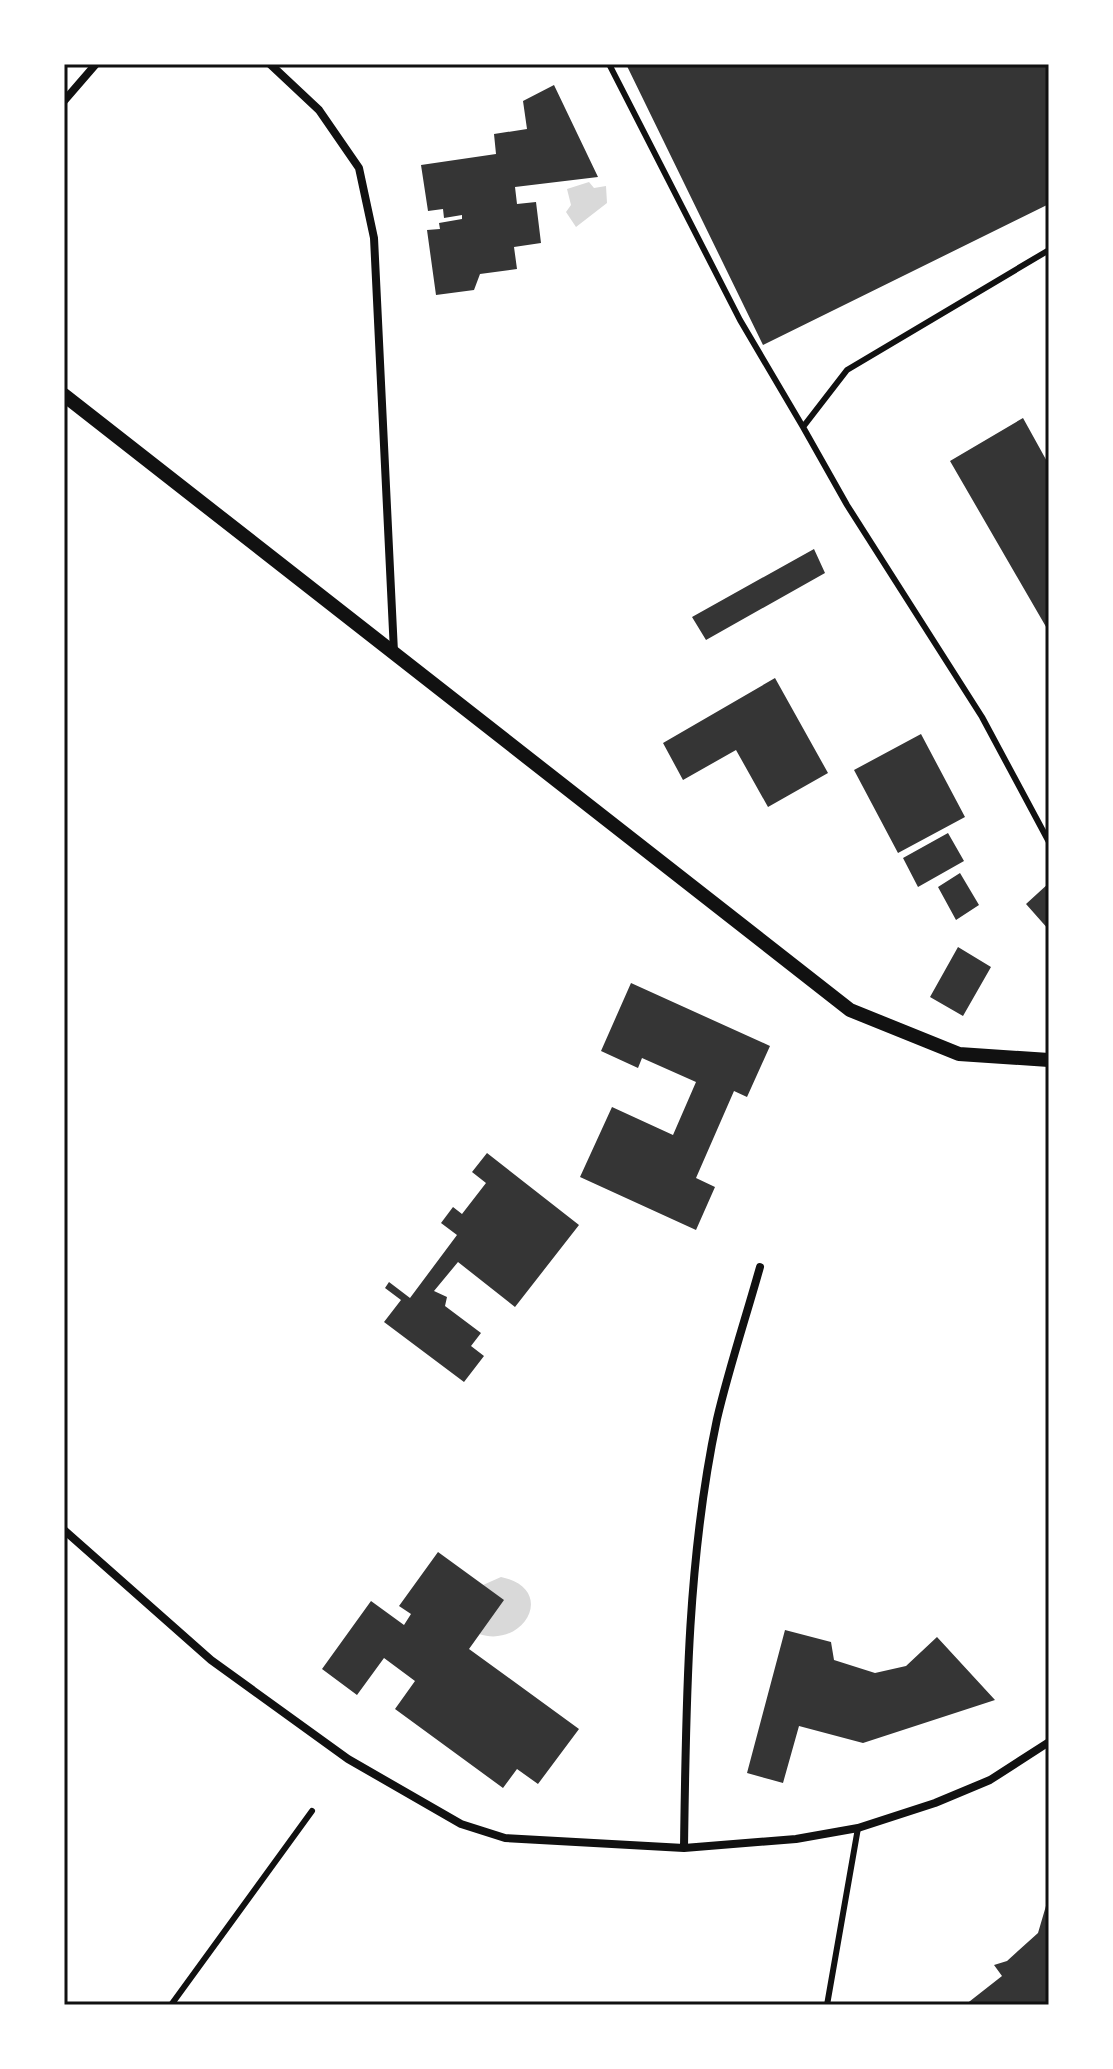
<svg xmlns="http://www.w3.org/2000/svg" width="1113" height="2069" font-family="Arial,sans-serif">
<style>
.water{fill:#d9d9d9}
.building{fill:#353535}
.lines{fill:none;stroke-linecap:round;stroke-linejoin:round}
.service{stroke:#111;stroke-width:6}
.minor{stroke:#111;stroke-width:8}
.tertiary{stroke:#111;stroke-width:14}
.neatline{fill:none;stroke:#111;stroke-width:3}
</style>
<rect width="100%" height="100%" fill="#fff"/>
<path class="water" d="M 589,182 L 594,188 L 606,186 L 607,203 L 576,227 L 566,212 L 571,205 L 567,189 Z
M 501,1577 C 558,1589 524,1649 479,1634 L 483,1585 Z"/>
<path class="building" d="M 626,64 L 1049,64 L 1049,204 L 763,345 Z
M 554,85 L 598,177 L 515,187 L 517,204 L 536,202 L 541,243 L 514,247 L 517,269 L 480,274 L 474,290 L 436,295 L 427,230 L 440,229 L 439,223 L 462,219 L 462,215 L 444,218 L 443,209 L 428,211 L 421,165 L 496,154 L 494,134 L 527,129 L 523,101 Z
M 1023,418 L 1049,465 L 1049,632 L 950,461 Z
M 814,549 L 825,573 L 706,640 L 692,617 Z
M 775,678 L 828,773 L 768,807 L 736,750 L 683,780 L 663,743 Z
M 921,734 L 965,817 L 898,853 L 854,770 Z
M 948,833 L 964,861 L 918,887 L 903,858 Z
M 960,873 L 979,905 L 956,920 L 938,887 Z
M 1049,883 L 1049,930 L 1026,904 Z
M 958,947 L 991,967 L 963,1016 L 930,997 Z
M 631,983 L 770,1046 L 747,1097 L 734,1091 L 696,1178 L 715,1187 L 696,1230 L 580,1177 L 612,1107 L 673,1135 L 696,1082 L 642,1058 L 638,1068 L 601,1051 Z
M 487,1153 L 579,1225 L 515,1307 L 458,1262 L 434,1291 L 447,1297 L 445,1306 L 481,1333 L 471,1346 L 484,1356 L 464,1382 L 384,1322 L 401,1300 L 385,1288 L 389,1282 L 410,1298 L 457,1235 L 441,1223 L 453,1207 L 462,1214 L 486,1183 L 472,1172 Z
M 438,1552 L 504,1600 L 469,1649 L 579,1729 L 538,1784 L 517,1769 L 503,1788 L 395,1709 L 415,1681 L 384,1658 L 357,1695 L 322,1669 L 371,1601 L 404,1625 L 411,1614 L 399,1606 Z
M 785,1630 L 831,1642 L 834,1660 L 875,1673 L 906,1666 L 937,1637 L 995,1700 L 863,1743 L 799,1726 L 783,1783 L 747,1773 Z
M 1048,1899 L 1049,2000 L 1042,2005 L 965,2005 L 1002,1976 L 994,1965 L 1007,1961 L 1038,1933 Z"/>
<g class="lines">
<path class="service" d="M 609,64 L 740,320 L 803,427
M 1049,250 L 847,370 L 803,427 L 847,505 L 982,717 L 1049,842
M 171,2005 L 312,1811
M 827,2005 L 858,1828"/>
<path class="minor" d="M 270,64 L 319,110 L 359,168 L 374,238 L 394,652
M 64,101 L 96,64
M 64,1530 L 211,1660 L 348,1759 L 461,1824 L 505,1838 L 684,1848 L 796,1839 L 858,1828 L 935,1803 L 990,1780 L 1049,1742
M 684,1848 C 686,1705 687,1560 717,1419 C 729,1368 746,1317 760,1267"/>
<path class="tertiary" d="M 64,395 L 850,1010 L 959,1054 L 1049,1060"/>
</g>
<rect width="1113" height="2069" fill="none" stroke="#ffffff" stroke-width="132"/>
<rect x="66" y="66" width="981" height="1937" class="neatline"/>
</svg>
